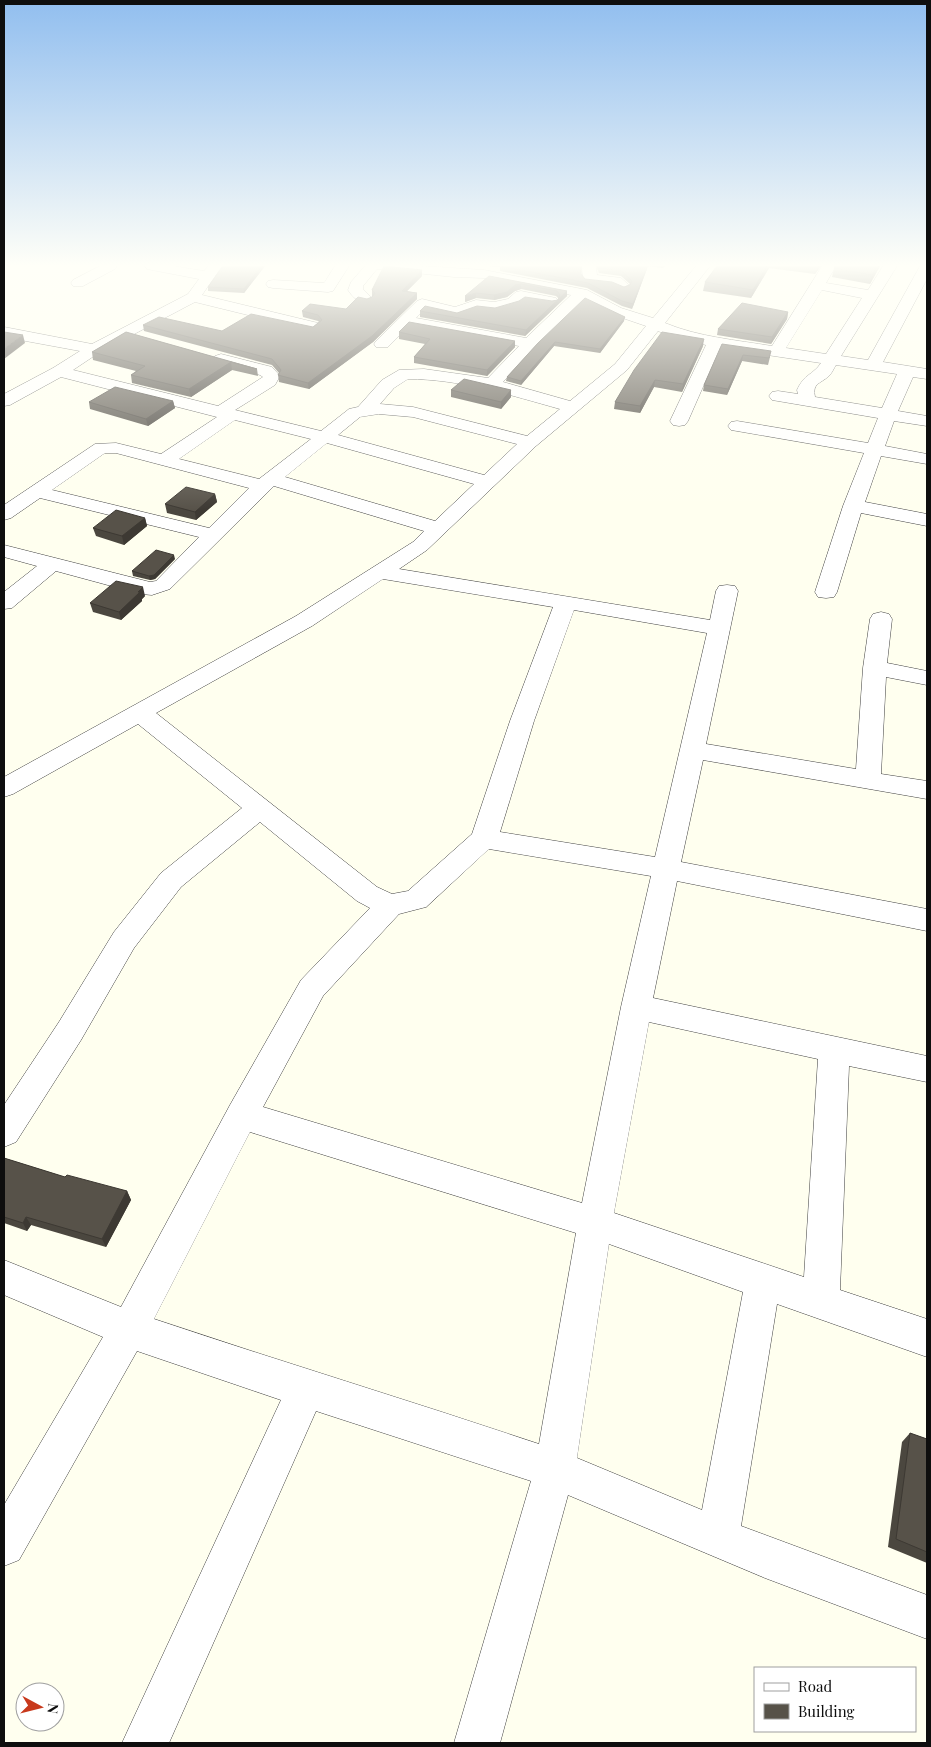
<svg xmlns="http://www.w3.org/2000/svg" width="931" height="1747" font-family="'Playfair Display',serif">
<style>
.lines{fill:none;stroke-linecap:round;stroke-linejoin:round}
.minor-casing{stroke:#414141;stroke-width:1}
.minor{fill:#fff;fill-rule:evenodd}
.wall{fill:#4b473f}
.shaded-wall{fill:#3d3933}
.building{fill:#575249;stroke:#3d3933}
</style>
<rect width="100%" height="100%" fill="#ffffef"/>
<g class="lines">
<g class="minor-casing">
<path id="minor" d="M 100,266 L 117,266 L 115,269 L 83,286 L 73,286 L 71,283 L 73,280 Z
M 145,266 L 173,266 L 204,271 L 208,266 L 222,266 L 202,295 L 318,323 L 321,326 L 318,329 L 313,331 L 195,302 L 100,352 L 73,370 L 218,406 L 263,377 L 260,375 L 215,362 L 213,359 L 215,356 L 221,354 L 272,367 L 280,376 L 275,385 L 235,410 L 321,431 L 349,409 L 358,407 L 382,380 L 399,370 L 424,369 L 488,378 L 519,346 L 409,326 L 388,347 L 376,347 L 374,344 L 376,341 L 417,301 L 422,299 L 455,307 L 476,300 L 494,302 L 508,299 L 516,292 L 521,291 L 556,298 L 558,301 L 556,304 L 551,305 L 524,300 L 518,305 L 494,312 L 477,310 L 456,317 L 425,309 L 416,318 L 526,338 L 571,295 L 484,278 L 454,277 L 377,269 L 363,286 L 363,289 L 373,299 L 371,302 C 361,305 353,298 348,290 L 351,282 L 365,266 L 421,266 L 484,270 L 587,290 L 621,308 L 653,318 L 696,266 L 710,266 L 665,323 C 699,337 736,340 772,346 L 822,266 L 836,266 L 826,283 L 868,290 L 883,266 L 897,266 L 841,356 L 868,360 L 920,266 L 927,266 L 927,279 L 883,362 L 927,369 L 927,379 L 913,377 L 898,411 L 927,416 L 927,426 L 894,421 L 885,446 L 927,454 L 927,464 L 881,456 L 865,502 L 927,514 L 927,526 L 861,513 L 837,592 L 834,597 L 826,598 L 818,597 L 815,592 L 843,506 L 864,453 L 737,431 L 731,430 L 728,426 L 731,422 L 737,421 L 868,443 L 878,418 L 772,400 L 769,396 L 772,392 L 778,391 L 798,394 L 797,390 C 804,374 813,375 821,363 L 720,348 L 688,421 L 685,425 L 679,426 L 673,425 L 670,421 L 706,345 L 670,336 L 658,331 L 627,370 L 536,446 L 427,550 L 399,569 L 710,620 L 716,591 L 719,586 L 727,585 L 735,586 L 738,591 L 706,744 L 856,769 L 863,668 L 870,619 L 873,614 L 881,612 L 889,614 L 892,619 L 887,663 L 927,671 L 927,685 L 886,677 L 881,774 L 927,781 L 927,799 L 703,760 L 681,862 L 927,909 L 927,931 L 677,881 L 653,998 L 927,1056 L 927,1082 L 849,1066 L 840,1290 L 927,1319 L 927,1357 L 777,1304 L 741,1526 L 927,1595 L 927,1639 L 765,1578 L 568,1495 L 500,1743 L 454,1743 L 531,1481 L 316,1411 L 169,1743 L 122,1743 L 281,1400 L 137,1351 L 19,1560 L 4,1566 L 4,1505 L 103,1337 L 4,1295 L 4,1260 L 121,1307 L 230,1105 L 301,980 L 370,908 L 357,901 L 260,822 L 181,887 L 134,948 L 81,1040 L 16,1142 L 4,1147 L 4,1105 L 59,1022 L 114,932 L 161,873 L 242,808 L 138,724 L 13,794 L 4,797 L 4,777 L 296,616 L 413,542 L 424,531 L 274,486 L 170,589 L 152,595 L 141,594 L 56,571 L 12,608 L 4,609 L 4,592 L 37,566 L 4,557 L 4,545 L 150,582 L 156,581 L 199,537 L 40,498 L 11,518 L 4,520 L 4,505 L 95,444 L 116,443 L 161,454 L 217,417 L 61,377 L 10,405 L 4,406 L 4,394 L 53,368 L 80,351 L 4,337 L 4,327 L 92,344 L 188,294 L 199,279 L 152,270 L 147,269 ZM 822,290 L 862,298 L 826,354 L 786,348 ZM 584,300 L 611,314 L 646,326 L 615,364 L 570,401 L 503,382 L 536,346 ZM 836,365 L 897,374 L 882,408 L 815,397 C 812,383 820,384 829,376 C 832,373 834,368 836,365 ZM 408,379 C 460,379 510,395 560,409 L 527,436 L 413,407 L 380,404 L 394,388 ZM 379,414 L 413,417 L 517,444 L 484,475 L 338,435 L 360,417 ZM 235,420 L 311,439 L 259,479 L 179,459 ZM 327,443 L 474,484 L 435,521 L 285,477 ZM 105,453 L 116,453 L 249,488 L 209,528 L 52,490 ZM 383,579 L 553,607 L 510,721 L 472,834 L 408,891 L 392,894 L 377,887 L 156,713 L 312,626 ZM 574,610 L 707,633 L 655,857 L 500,832 L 534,721 ZM 489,849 L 651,876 L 621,1007 L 582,1203 L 263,1107 L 323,996 L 399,914 L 426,907 ZM 649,1022 L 818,1059 L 804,1277 L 614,1213 ZM 250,1132 L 576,1233 L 539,1444 C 411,1401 282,1362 154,1319 ZM 609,1244 L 743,1292 L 702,1510 L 577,1458 Z
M 335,266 L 349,266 L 333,291 L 328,292 L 273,288 L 268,287 L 266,284 L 268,281 L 273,280 L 324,283 Z
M 582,266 L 596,266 L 597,275 L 621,278 L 630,286 L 628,289 L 623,290 L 612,285 L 585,282 L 583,279 Z"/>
</g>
<use href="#minor" class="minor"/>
</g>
<path class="wall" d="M 222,266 L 265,266 L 244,293 L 208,291 L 208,287 L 222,267 Z
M 486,266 L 581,266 L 581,274 L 585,279 L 624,287 L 630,284 L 621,276 L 599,273 L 596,266 L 665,266 L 663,268 L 648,266 L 632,309 L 622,306 L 587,288 L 500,271 L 500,267 Z
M 717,266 L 821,266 L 815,274 L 769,268 L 751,298 L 703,291 L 705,282 Z
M 880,266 L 870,284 L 832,277 L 834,268 Z
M 422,276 L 407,291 L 417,293 L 417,299 L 373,342 L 309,389 L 279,382 L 278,375 L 279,373 L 272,365 L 144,331 L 143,325 L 222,331 L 313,327 L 319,322 L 318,321 L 303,317 L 302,311 L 346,309 L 367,299 L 372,297 L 372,290 Z
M 489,276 L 567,291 L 567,296 L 525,336 L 420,317 L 420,311 L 457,313 L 552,301 L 558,300 L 558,298 L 556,296 L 521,289 L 515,291 L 507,297 L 494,300 L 476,298 L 465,302 Z
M 788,312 L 787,319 L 771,344 L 717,335 L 718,329 Z
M 624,321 L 600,353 L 554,346 L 521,385 L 506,381 L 507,377 L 538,343 Z
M 126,332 L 257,369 L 258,376 L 232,370 L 191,397 L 132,383 L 131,375 L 136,371 L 93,360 L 92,352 Z
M 399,332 L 515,347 L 487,376 L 414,363 L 414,357 L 425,344 L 399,339 Z
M 722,344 L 770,357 L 768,365 L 742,361 L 727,395 L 703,391 L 704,385 Z
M 703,346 L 682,392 L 654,387 L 640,413 L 614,409 L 615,402 Z
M 451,390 L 511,390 L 511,397 L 501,409 L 451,397 Z
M 173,401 L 175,408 L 148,426 L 90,409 L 89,402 Z
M 215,494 L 217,502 L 196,520 L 167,513 L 165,504 Z
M 145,518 L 147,526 L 124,545 L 96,536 L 93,528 Z
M 175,559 L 155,579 L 150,580 L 133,576 L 132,571 Z
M 145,596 L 142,599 L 142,601 L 121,620 L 93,612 L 90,603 Z
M 4,1158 L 65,1177 L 127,1191 L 131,1200 L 106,1247 L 31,1225 L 27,1231 L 4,1223 Z
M 910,1433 L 927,1439 L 927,1563 L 888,1547 L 902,1442 Z"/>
<path class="shaded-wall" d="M 261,266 L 265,266 L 244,293 L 244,289 Z
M 647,266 L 648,266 L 632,309 L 633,304 Z
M 767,266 L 770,266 L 769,268 L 751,298 L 753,290 Z
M 816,266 L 821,266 L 815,274 Z
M 877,266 L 880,266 L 870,284 L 872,275 Z
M 422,270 L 422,276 L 402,296 L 402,291 Z
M 521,284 L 521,289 L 515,291 L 507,297 L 494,300 L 494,295 L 515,285 Z
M 567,291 L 567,296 L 525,336 L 526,330 Z
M 417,293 L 417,299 L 373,342 L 309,389 L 308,383 Z
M 476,293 L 476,298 L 465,302 L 465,296 Z
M 788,312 L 787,319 L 771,344 L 772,337 Z
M 625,317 L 624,321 L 600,353 L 600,349 Z
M 23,335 L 25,343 L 4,359 L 4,349 Z
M 704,339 L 703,346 L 682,392 L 683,384 Z
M 515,341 L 515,347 L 487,376 L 487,370 Z
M 555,342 L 554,346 L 521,385 L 521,381 Z
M 743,355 L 742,361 L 727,395 L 728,389 Z
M 231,362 L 232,370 L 191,397 L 189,389 Z
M 655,380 L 654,387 L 640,413 L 640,406 Z
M 511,390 L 511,397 L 501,409 L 501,402 Z
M 173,401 L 175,408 L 148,426 L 146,419 Z
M 215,494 L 217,502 L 196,520 L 195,512 Z
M 145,518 L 147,526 L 124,545 L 122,536 Z
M 174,555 L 175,559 L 155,579 L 150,580 L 149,576 Z
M 143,587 L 145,596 L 142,599 L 142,601 L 121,620 L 119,612 Z
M 127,1191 L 131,1200 L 106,1247 L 102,1239 Z
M 26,1217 L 31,1225 L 27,1231 L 23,1223 Z"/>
<path class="building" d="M 223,266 L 261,266 L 244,289 L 208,287 Z
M 384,266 L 422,270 L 402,291 L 417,293 L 372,336 L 308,383 L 278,375 L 281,370 L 272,359 L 143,325 L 159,317 L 222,331 L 251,314 L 313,327 L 322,320 L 318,315 L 302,311 L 310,304 L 346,309 L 358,297 L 367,299 L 372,297 L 375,293 L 372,290 Z
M 500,266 L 581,266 L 581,274 L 585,279 L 612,282 L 624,287 L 630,285 L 632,281 L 622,271 L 599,268 L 598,266 L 647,266 L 633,304 L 622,301 L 588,283 Z
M 717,266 L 767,266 L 753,290 L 705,282 Z
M 835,266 L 877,266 L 872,275 L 834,268 Z
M 489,276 L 567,291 L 526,330 L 420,311 L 425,306 L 457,313 L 477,306 L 495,308 L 519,301 L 525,297 L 552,301 L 558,300 L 560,295 L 557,291 L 521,284 L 515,285 L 507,292 L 494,295 L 476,293 L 465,296 Z
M 585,298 L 625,317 L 600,349 L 555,342 L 521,381 L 507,377 L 538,343 Z
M 742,303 L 788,312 L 772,337 L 718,329 Z
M 409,322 L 515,341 L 487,370 L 414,357 L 430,339 L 399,332 Z
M 4,332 L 23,335 L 4,349 Z
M 126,332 L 257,369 L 231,362 L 189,389 L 131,375 L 145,366 L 92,352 Z
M 662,332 L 704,339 L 683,384 L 655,380 L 640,406 L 615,402 L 634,370 Z
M 722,344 L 771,351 L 769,358 L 743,355 L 728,389 L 704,385 Z
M 464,379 L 511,390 L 501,402 L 451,390 Z
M 115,387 L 173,401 L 146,419 L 89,402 Z
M 186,487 L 215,494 L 195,512 L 165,504 Z
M 116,510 L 145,518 L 122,536 L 93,528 Z
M 156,550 L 174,555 L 154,575 L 149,576 L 132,571 Z
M 116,581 L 143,587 L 138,592 L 140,592 L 119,612 L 90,603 Z
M 4,1158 L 65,1177 L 67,1175 L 127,1191 L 102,1239 L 26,1217 L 23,1223 L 4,1217 Z
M 910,1433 L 927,1439 L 927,1552 L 896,1539 Z"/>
<linearGradient id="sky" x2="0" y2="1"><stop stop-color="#91beef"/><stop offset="0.52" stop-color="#fffff8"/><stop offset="1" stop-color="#fffff8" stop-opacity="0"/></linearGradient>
<rect width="931" height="510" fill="url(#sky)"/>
<rect width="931" height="1747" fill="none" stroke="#0e0e0e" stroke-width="10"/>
<rect x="754" y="1667" width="162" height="65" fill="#ffffff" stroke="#9f9f9f"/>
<rect x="764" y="1683" width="25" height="8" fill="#ffffff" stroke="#9f9f9f"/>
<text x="798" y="1692" font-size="15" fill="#0e0e0e">Road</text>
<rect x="764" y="1704" width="25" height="15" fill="#575249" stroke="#9f9f9f"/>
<text x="798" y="1717" font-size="15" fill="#0e0e0e">Building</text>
<g transform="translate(40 1707) rotate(97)"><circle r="24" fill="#ffffff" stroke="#9f9f9f"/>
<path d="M0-4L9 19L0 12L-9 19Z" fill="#c8391c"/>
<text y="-8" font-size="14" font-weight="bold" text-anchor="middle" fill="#0e0e0e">N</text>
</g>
</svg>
